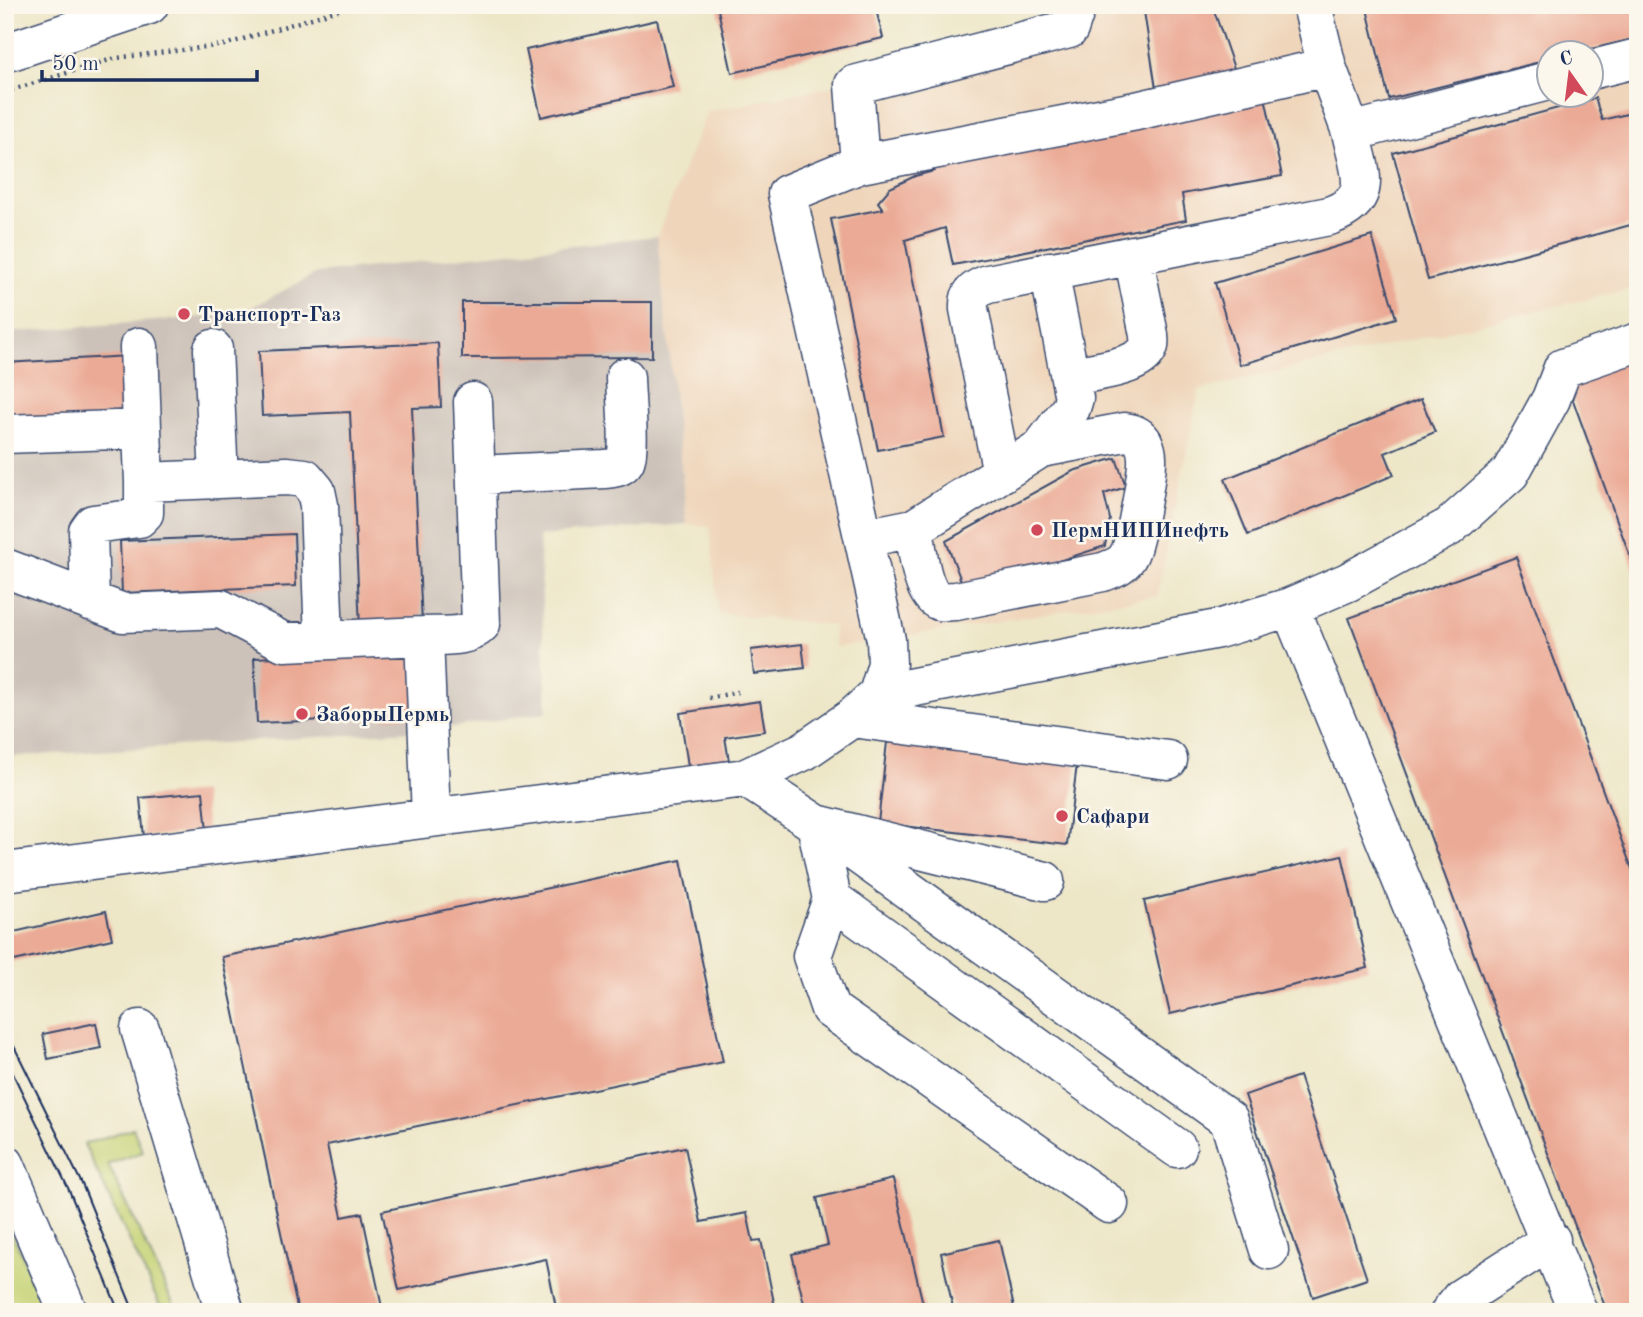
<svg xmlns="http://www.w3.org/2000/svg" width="1643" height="1317" font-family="'Old Standard TT',serif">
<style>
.built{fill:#efd6bb;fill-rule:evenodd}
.industrial{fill:#cdc2b9}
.green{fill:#c5d273;stroke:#708068;stroke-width:2}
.building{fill:#ebaa95}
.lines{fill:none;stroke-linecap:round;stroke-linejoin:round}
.minor-casing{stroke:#3a4a6e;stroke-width:41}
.major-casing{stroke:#3a4a6e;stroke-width:41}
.path{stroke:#3a4a6e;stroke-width:4.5;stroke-dasharray:2 5;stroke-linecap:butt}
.minor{stroke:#fff;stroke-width:38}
.major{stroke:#fff;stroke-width:38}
.tram{stroke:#1b2f5e;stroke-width:2}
.poi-dot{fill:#d1495b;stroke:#fbf7ec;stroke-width:2.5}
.labels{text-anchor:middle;stroke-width:5;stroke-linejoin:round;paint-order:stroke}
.poi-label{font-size:21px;font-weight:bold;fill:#1b2f5e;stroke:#fbf7ec;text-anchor:start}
</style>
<rect width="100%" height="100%" fill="#fbf7ec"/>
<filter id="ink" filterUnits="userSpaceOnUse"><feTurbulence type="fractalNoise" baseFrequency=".0143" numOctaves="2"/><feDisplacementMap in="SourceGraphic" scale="14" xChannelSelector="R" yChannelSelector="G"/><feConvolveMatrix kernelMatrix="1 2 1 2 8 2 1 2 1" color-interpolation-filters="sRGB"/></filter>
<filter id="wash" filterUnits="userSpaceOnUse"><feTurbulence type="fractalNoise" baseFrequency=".00686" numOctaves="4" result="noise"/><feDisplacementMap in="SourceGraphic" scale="28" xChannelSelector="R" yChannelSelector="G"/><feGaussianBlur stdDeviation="1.57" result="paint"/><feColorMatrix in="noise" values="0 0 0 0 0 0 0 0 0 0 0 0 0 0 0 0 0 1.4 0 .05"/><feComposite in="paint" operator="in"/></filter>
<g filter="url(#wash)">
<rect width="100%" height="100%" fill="#ede6c7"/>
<path class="built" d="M 1080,5 L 1638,5 L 1638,287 L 1199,390 L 1157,596 L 835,647 L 833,625 L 718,613 L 710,526 L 687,524 L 657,236 L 707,112 L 1023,47 ZM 1548,52 L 1590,52 L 1590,94 L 1548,94 Z"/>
<path class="industrial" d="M 657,236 L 687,524 L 539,536 L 547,712 L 441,729 L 5,757 L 5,333 L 239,314 L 317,273 Z"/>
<path class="green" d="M 133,1128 L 143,1152 L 108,1164 L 177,1312 L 163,1312 L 84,1144 Z
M 5,1218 L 48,1312 L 14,1312 L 5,1295 Z"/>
<g id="blocks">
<path class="building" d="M 717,5 L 875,5 L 883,38 L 732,73 Z
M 1143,5 L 1212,5 L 1236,74 L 1157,95 Z
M 1366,5 L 1638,5 L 1638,38 L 1578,52 L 1548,52 L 1548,60 L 1389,99 Z
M 657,20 L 673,87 L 541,117 L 526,50 Z
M 1265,97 L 1282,176 L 1182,194 L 1186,220 L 953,265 L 945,228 L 905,240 L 944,437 L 878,450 L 831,219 L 883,209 L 878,202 L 890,188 L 915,176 L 934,171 L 932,164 Z
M 1595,98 L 1602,120 L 1631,113 L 1638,136 L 1638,223 L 1428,280 L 1393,153 Z
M 1372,236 L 1396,318 L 1240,365 L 1215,283 Z
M 462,302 L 652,302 L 652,357 L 462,358 Z
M 438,343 L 441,407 L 412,408 L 422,624 L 360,627 L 350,412 L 262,416 L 259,351 Z
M 1638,355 L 1638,578 L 1566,381 Z
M 129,356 L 133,417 L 5,424 L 5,363 Z
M 1421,399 L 1435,432 L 1385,453 L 1394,475 L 1248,535 L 1225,479 Z
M 1116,458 L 1126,487 L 1104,494 L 1110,519 L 1105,546 L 965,591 L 946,541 L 1073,471 Z
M 294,534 L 296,586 L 122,593 L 120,541 Z
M 1516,557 L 1638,885 L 1638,1312 L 1607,1312 L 1349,618 Z
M 802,644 L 805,668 L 754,674 L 751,650 Z
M 418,651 L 421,716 L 257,723 L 254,658 Z
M 760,701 L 765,731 L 725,737 L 729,761 L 688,766 L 680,713 Z
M 887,742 L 1077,764 L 1067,845 L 878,823 Z
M 203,792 L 207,831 L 144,837 L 140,798 Z
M 1342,855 L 1368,968 L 1170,1014 L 1144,901 Z
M 681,860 L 723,1062 L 327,1145 L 342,1217 L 362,1213 L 383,1312 L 298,1312 L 222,957 Z
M 106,911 L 112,939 L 5,963 L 5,934 Z
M 96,1023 L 101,1048 L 48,1059 L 43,1034 Z
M 1299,1076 L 1367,1279 L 1313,1297 L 1245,1095 Z
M 685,1147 L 701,1222 L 747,1213 L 753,1241 L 761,1240 L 776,1312 L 557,1312 L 546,1259 L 399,1290 L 382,1211 Z
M 893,1179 L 925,1312 L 806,1312 L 792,1254 L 828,1245 L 817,1198 Z
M 999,1240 L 1015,1312 L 954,1312 L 941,1253 Z"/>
</g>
</g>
<g filter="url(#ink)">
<use href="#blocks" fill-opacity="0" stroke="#3a4a6e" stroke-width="2"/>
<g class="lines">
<g class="minor-casing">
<path id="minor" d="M 1327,67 L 1351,132 L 1548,81
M 1590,70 L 1638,58
M 860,164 L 854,85 L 1069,29 L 1077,5
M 139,347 L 144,482 L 219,479
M 213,349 L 219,479 L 287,476 L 305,478 L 316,491 L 319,505 L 324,640
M 1071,376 C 1090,372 1143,368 1149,346 C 1150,343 1149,339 1149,335 L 1133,255
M 5,434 L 142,429
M 1041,448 L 1071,408 L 1074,398 L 1049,271
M 1002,473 L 969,309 C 968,294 974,289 988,284 L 1329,216 C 1377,199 1359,171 1351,132
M 476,475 L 605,469 C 612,468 621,468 625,461 C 631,451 625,393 625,377
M 864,538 L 914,528 L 1041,448 L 1125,432 C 1133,433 1139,435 1143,442 C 1145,446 1147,453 1147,458 C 1148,472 1135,543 1129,554 C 1124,565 1114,568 1103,572 L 956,601 C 951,601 943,602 939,601 C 921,595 917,545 914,528
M 5,568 L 123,613 L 221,609 L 284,642 L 424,636 L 431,818
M 90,601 L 88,531 L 93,524 L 139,518 L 144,513 L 144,482
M 1290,607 L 1578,1312
M 424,636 C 443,635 467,639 481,624 L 473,402
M 878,694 L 887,664 L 886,640 L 787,194 L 860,164 L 1136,111 L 1327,67 L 1312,5
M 852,718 L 1168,760
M 746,778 L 816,824 L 1229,1120 L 1269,1250
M 5,872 L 746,778 L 804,751 L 852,718 L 878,694 L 1218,629 L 1290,607 L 1348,582 L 1449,527 L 1510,473 L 1551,399 L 1563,368 L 1638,342
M 1045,881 L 816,824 L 832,899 L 1177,1148
M 832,899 L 812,956 L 830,1009 L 1109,1204
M 140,1029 L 225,1312
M 1450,1312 L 1461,1298 L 1551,1240"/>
</g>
<g class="major-casing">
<path id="major" d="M 5,53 L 149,5
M 5,1164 L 68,1312"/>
</g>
<path class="path" d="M 5,92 L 116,58 L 224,45 L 354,5
M 709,698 L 738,692"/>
<use href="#minor" class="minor"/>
<use href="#major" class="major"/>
<path class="tram" d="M 5,1028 L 82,1184 L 134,1312
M 5,1057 L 69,1190 L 119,1312"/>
</g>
</g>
<g class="poi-dot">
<circle cx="184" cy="314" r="7"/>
<circle cx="1037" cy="530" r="7"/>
<circle cx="302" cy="714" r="7"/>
<circle cx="1062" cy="816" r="7"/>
</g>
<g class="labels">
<g class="poi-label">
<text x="198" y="321">Транспорт-Газ</text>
<text x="1051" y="537">ПермНИПИнефть</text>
<text x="316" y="721">ЗаборыПермь</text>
<text x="1076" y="823">Сафари</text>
</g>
</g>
<rect width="1643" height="1317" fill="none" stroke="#fbf7ec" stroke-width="28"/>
<g transform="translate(1570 74) rotate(346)"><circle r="33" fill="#fbf7ec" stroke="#a1a7b3" stroke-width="2"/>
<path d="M0-5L12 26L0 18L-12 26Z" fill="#d1495b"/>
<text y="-10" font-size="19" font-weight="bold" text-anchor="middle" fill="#1b2f5e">С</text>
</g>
<path d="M42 70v10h215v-10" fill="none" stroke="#1b2f5e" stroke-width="3.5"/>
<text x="52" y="70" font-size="21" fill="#1b2f5e" stroke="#fbf7ec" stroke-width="5" paint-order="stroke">50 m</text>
</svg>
